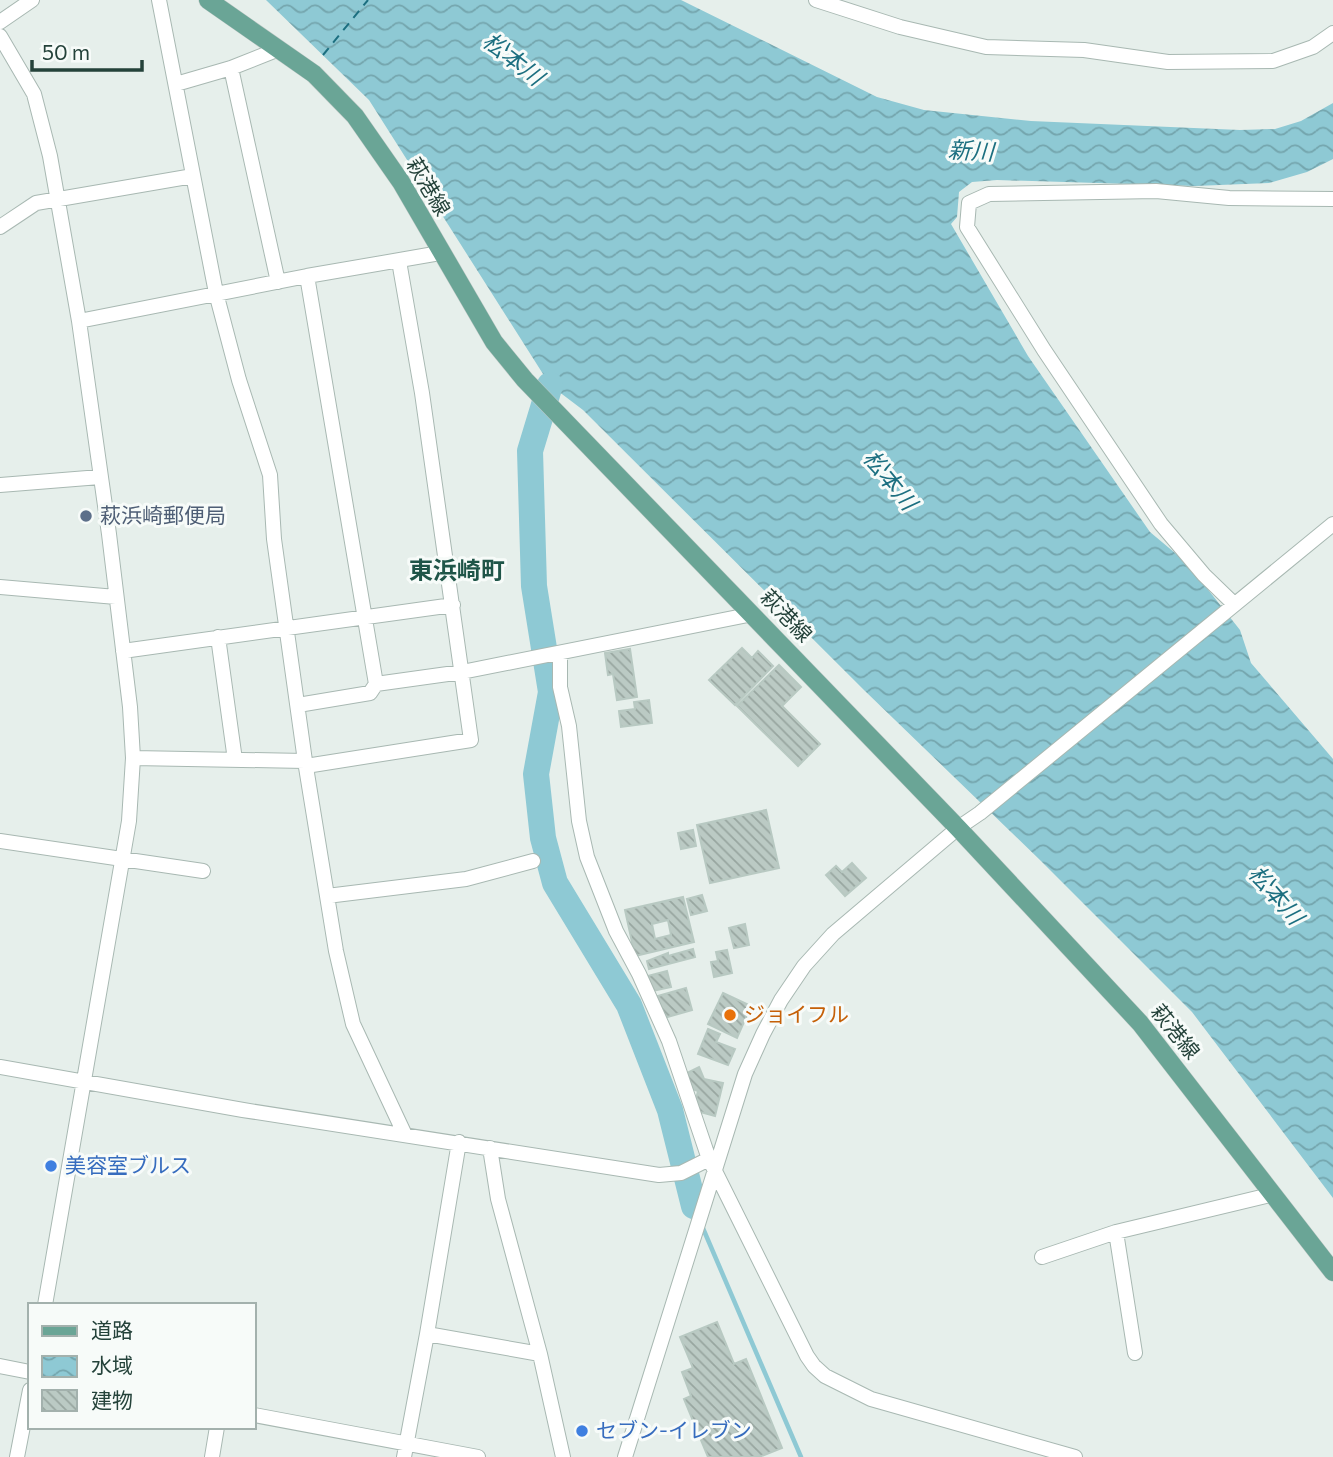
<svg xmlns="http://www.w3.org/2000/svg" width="1333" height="1457" font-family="Commissioner,'Noto Sans JP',sans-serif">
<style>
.water{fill:url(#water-waves)}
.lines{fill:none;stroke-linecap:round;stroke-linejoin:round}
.stream{stroke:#8ec9d4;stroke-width:4.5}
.river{stroke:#8ec9d4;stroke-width:26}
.ferry{stroke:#1c6f80;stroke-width:2;stroke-dasharray:9 7;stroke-linecap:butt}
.building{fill:url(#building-back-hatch);stroke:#b8c9c2;stroke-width:2;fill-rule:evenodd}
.minor-casing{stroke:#a8b8b2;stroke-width:16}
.major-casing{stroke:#c2cac8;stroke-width:19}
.minor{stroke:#fff;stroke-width:14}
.major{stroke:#6aa596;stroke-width:18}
.service-dot{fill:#5c6f8a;stroke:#f7fbf9;stroke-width:2.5}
.food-dot{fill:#e8710a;stroke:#f7fbf9;stroke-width:2.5}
.shop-dot{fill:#3f7fe0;stroke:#f7fbf9;stroke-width:2.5}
.labels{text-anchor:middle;stroke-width:6;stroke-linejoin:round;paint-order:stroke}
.street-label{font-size:21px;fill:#24423a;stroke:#f7fbf9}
.service-label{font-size:21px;fill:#4e5e75;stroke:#f7fbf9;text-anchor:start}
.food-label{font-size:21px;fill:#c56008;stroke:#f7fbf9;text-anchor:start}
.shop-label{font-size:21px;fill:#366cbe;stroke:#f7fbf9;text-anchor:start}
.water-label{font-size:23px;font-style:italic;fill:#1c6f80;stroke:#f7fbf9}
.quarter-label{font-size:24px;font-weight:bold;fill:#1f5548;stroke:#f7fbf9}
</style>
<defs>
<pattern id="water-waves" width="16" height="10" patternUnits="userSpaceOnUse" patternTransform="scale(1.75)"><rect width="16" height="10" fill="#8ec9d4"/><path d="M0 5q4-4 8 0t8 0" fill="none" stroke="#74a5ad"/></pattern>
<pattern id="building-back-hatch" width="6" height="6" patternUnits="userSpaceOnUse" patternTransform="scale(1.75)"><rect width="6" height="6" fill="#bbcac4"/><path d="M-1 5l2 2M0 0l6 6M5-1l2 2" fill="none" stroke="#98a6a0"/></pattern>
</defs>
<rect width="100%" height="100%" fill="#e6efeb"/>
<path class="water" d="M 266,0 L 681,0 L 877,97 L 924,110 L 1031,121 L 1240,130 L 1275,129 L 1301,121 L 1333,103 L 1333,159 L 1307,172 L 1269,183 L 1195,186 L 997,180 L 972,182 L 959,192 L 957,217 L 951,224 L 1028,356 L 1150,532 L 1187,563 L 1240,630 L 1251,663 L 1333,759 L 1333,1198 L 1192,1012 L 1041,861 L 865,691 L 583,410 L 550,385 L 369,100 Z"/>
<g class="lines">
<path class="stream" d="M 702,1226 L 801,1457"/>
<path class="river" d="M 550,385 L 530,451 L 534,586 L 551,692 L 536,774 L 543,838 L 555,883 L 629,1005 L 670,1110 L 694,1206"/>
<path class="ferry" d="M 323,55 L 368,0"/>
</g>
<path class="building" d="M 742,648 L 752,658 L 758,651 L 773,666 L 735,705 L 709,680 Z
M 630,649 L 637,697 L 617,700 L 613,674 L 608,675 L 605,653 Z
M 779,665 L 801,687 L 782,706 L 820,744 L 798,766 L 737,706 Z
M 649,700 L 652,723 L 621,727 L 619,711 L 635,709 L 634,702 Z
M 766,810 L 779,868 L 710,883 L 697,825 Z
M 693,830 L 696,846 L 681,849 L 678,833 Z
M 852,863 L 866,878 L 845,896 L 826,875 L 836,866 L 842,872 Z
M 702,895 L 707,911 L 691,915 L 687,899 Z
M 683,897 L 694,942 L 635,956 L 625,910 ZM 668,920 L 671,935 L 655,939 L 652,924 Z
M 745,924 L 749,945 L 734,948 L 729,928 Z
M 693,949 L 695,957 L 649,969 L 647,961 L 668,953 L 668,956 Z
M 727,950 L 732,973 L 714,977 L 711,962 L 718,961 L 716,952 Z
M 667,971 L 671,987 L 652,991 L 648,976 Z
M 686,988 L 692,1010 L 664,1018 L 658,996 Z
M 723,993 L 751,1006 L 737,1038 L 708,1024 Z
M 708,1029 L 720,1034 L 716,1042 L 735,1049 L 728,1065 L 698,1054 Z
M 699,1067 L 704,1079 L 723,1083 L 715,1116 L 700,1112 L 695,1103 L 698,1091 L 692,1089 L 685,1074 Z
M 717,1322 L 734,1364 L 746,1359 L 782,1448 L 759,1457 L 708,1457 L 684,1399 L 691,1396 L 682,1372 L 693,1368 L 680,1337 Z"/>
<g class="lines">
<g class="minor-casing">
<path id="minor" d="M 159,0 L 216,293 L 239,380 L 270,475 L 274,539 L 305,761 L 336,951 L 353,1024 L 405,1135
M 816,0 L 900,27 L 986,47 L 1084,50 L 1168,62 L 1273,61 L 1313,47 L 1333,33
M 0,22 L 32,0
M 0,36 L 34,94 L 50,156 L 79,321 L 109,534 L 130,707 L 133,758 L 129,821 L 45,1305
M 231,68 L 278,282
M 176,84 L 231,68 L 279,49
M 0,227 L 36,203 L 193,176
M 307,276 L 376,684
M 79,321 L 307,276 L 440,253
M 0,485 L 100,477
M 0,587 L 116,597
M 1234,604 L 1204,575 L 1161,524 L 1044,350 L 967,227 L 969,203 L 989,194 L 1156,191 L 1229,198 L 1333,199
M 218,637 L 235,760
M 123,651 L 453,605
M 560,653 L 560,687 L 569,726 L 579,821 L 587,857 L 616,931 L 639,974 L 669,1041 L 709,1159 L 807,1356 L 814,1366 L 825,1376 L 871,1399 L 1075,1457
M 298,705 L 370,693 L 376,684 L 462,672 L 753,614
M 133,758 L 305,761
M 306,766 L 471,740 L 422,393 L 399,261
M 0,841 L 203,871
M 327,896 L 466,879 L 533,861
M 0,1067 L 243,1110 L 659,1175 L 681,1173 L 709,1159
M 490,1148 L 498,1199 L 540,1354 L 563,1457
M 1116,1232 L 1135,1353
M 1042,1257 L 1116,1232 L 1274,1194
M 427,1334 L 540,1354
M 0,1366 L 30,1372
M 254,1415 L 478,1457
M 17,1457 L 30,1390
M 212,1457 L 217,1427
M 404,1457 L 427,1334 L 459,1142
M 625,1457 L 745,1074 L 763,1034 L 781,1000 L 804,966 L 833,934 L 958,828 L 980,813 L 1333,524"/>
</g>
<g class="major-casing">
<path id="major" d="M 208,0 L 314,74 L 355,116 L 401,182 L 494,342 L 525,380 L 958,828 L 1140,1023 L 1333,1272"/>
</g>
<use href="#minor" class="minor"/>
<use href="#major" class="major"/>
</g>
<circle class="service-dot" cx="86" cy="516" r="7"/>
<circle class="food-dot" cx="730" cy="1015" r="7"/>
<g class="shop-dot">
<circle cx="51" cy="1166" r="7"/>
<circle cx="582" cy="1431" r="7"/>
</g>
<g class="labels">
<g class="street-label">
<text transform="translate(428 187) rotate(59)" y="7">萩港線</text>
<text transform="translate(786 616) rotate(46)" y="7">萩港線</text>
<text transform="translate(1175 1032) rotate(51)" y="7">萩港線</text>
</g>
<g class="service-label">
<text x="100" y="523">萩浜崎郵便局</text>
</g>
<g class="food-label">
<text x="744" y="1022">ジョイフル</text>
</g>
<g class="shop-label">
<text x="65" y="1173">美容室ブルス</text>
<text x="596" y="1438">セブン-イレブン</text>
</g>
<g class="water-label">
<text transform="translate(513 59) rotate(38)" y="8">松本川</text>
<text transform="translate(971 151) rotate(3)" y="8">新川</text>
<text transform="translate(890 480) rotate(51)" y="8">松本川</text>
<text transform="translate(1276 895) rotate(49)" y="8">松本川</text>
</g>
<g class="quarter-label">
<text x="457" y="579">東浜崎町</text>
</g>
</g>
<rect x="28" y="1303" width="228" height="126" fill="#f7fbf9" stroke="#a3b1ad" stroke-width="2"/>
<rect x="42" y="1326" width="35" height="10" fill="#6aa596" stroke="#a3b1ad" stroke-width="2"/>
<text x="91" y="1338" font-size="21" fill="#24423a">道路</text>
<rect x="42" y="1356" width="35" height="21" fill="url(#water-waves)" stroke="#a3b1ad" stroke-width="2"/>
<text x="91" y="1373" font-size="21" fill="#24423a">水域</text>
<rect x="42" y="1390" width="35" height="21" fill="url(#building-back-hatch)" stroke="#a3b1ad" stroke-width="2"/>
<text x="91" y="1408" font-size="21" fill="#24423a">建物</text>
<path d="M32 60v10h110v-10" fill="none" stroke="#24423a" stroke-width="3.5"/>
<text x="42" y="60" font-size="21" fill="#24423a" stroke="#f7fbf9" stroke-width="5" paint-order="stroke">50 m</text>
</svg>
